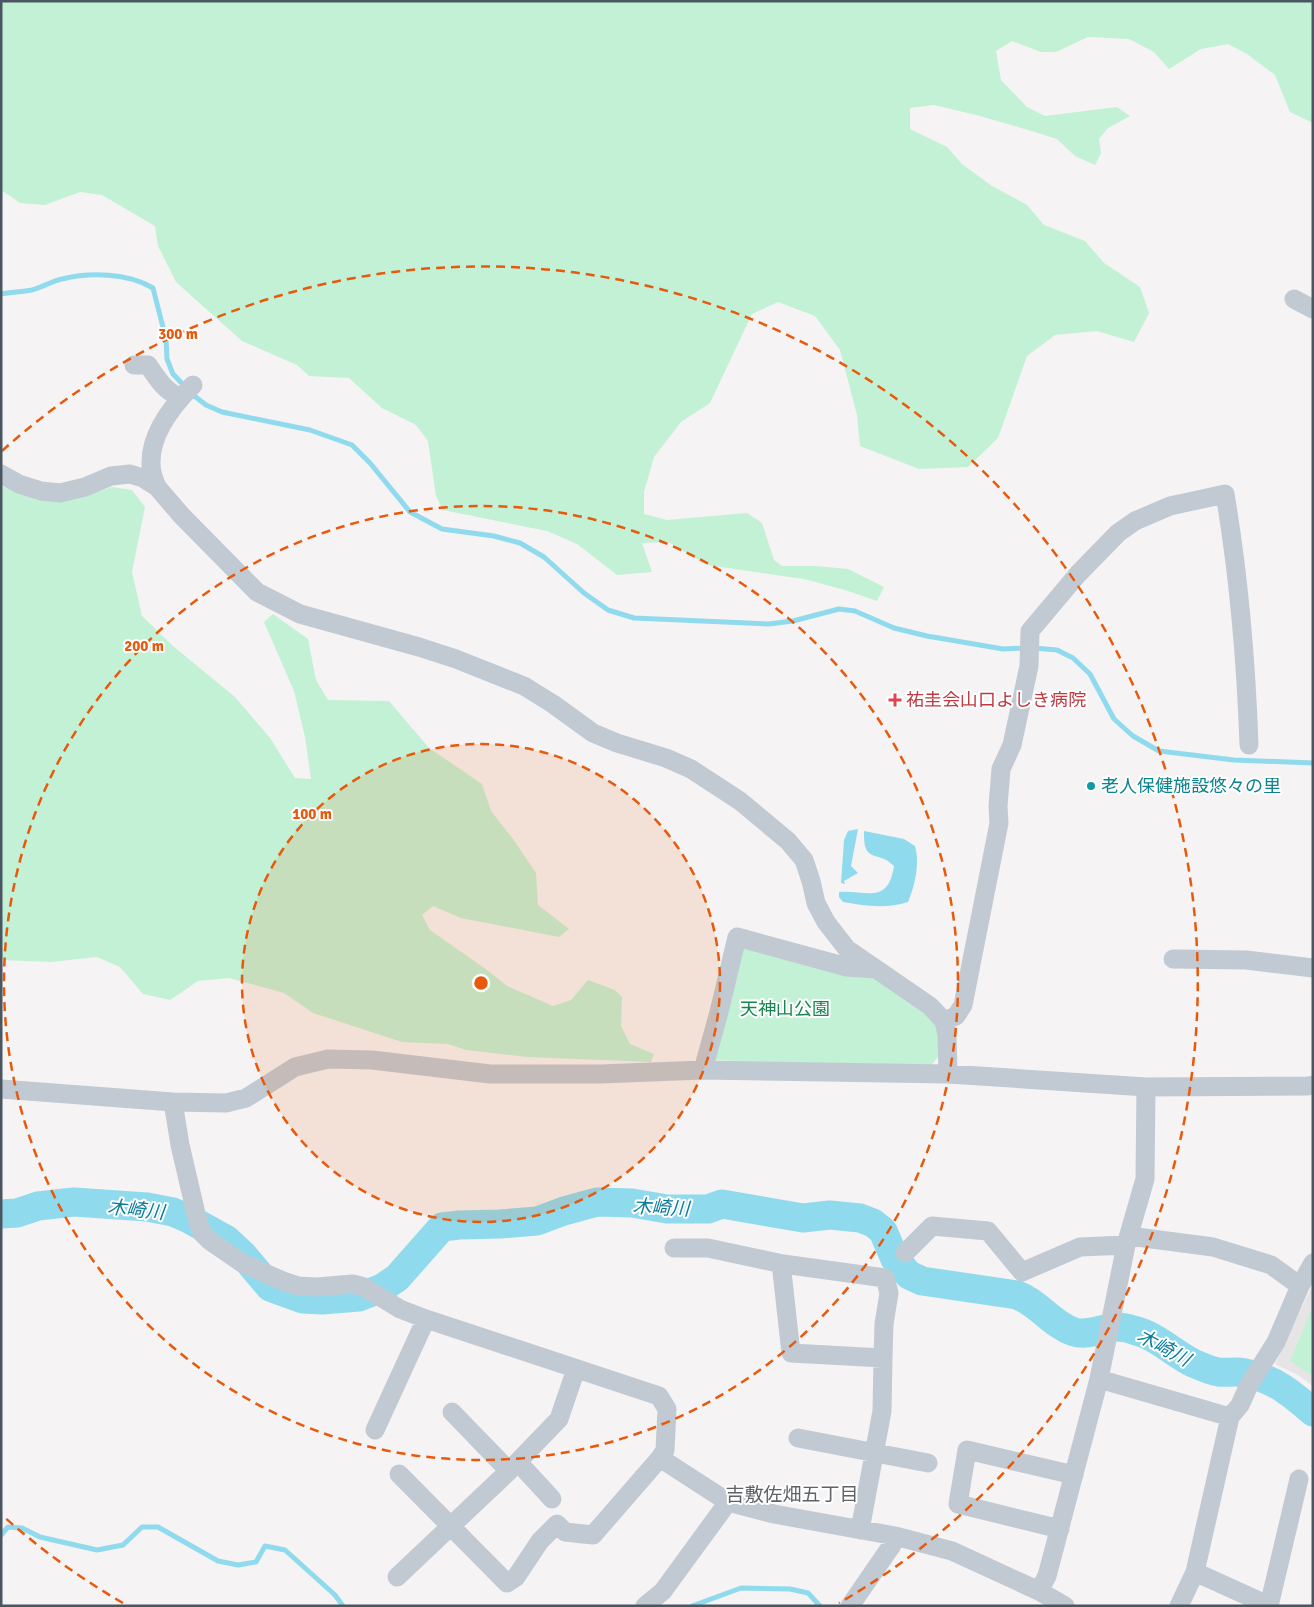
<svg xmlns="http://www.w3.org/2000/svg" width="1314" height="1607" font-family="Signika,'Noto Sans JP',sans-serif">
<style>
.education{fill:#e6e4e5}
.green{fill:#c3f1d5}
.water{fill:#90daee}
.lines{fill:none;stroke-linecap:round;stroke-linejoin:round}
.stream{stroke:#90daee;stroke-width:5}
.river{stroke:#90daee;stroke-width:29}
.minor{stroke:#c1cad2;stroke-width:19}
.ring{fill:none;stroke:#e8590c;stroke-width:2.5;stroke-dasharray:9 6}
.health-dot{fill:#e0444e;stroke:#fff;stroke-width:2}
.culture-dot{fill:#0f9aa8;stroke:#fff;stroke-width:2}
.labels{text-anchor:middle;stroke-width:4;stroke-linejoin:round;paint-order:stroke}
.health-label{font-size:18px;fill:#be3a42;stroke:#fff;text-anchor:start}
.culture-label{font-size:18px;fill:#0d838f;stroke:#fff;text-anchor:start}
.park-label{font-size:18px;fill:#17864f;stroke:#fff}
.water-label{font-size:19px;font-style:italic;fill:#0c7c9b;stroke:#fff}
.neighbourhood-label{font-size:19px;fill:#5f6368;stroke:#fff}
.centre{fill:#e8590c;stroke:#fff;stroke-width:2.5}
.ring-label{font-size:15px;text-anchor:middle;font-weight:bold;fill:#e8590c;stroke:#fff;stroke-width:4;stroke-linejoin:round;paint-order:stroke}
</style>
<rect width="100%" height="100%" fill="#f5f3f3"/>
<path class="education" d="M 1313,1284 L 1313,1386 L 1298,1375 L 1275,1364 Z"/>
<path class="green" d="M 1,1 L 1313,1 L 1313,123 L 1290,112 L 1275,75 L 1247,54 L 1228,44 L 1201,49 L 1169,69 L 1154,52 L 1129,39 L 1088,37 L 1056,52 L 1041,52 L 1012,41 L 996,51 L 1001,80 L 1027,107 L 1045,116 L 1117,107 L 1130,116 L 1108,128 L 1099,139 L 1101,153 L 1095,165 L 1075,156 L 1057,139 L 1025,129 L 980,116 L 934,105 L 910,108 L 910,129 L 947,147 L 962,164 L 992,186 L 1027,205 L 1044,225 L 1085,241 L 1104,263 L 1140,287 L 1149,313 L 1134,342 L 1097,331 L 1055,335 L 1027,356 L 998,438 L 968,467 L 919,469 L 860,446 L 857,415 L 840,350 L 815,316 L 778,302 L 752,314 L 710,403 L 681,422 L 654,457 L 644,492 L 644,514 L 667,520 L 747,513 L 762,523 L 774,560 L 782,566 L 815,566 L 848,569 L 884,587 L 877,601 L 845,590 L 804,579 L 707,565 L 668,542 L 642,543 L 652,572 L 617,575 L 577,544 L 547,531 L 443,510 L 436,496 L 428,441 L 416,425 L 382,408 L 349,378 L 309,376 L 297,365 L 242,341 L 176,282 L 158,246 L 155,226 L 102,195 L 80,192 L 45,205 L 20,203 L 1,190 Z
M 1,486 L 38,500 L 71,500 L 112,487 L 132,490 L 145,507 L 132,572 L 142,616 L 173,646 L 235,697 L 270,738 L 295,778 L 311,779 L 305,737 L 294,691 L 264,622 L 273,614 L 308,639 L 316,680 L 328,700 L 389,701 L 429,748 L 482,784 L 491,811 L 513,839 L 536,873 L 538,905 L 569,929 L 559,937 L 461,918 L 433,906 L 422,915 L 430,930 L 487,970 L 507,986 L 553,1006 L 571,1000 L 588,980 L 615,990 L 622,997 L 621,1026 L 630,1044 L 654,1054 L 651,1062 L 527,1057 L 466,1050 L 448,1044 L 402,1042 L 313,1013 L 284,993 L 229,978 L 198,981 L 170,1000 L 143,994 L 120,967 L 97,957 L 51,962 L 1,960 Z
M 741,944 L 873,974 L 936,1017 L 941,1032 L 938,1057 L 928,1069 L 715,1060 Z
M 1313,1306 L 1313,1376 L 1290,1361 Z"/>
<path class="water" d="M 858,829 L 851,866 L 858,873 L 844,881 L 845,884 L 841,883 L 844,840 L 848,831 Z
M 864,831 L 904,839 L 915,846 C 920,863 915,886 908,902 C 886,909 865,906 843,902 L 839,897 L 839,892 C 867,890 888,905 894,866 C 877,849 863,865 864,831 Z"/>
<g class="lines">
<path class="stream" d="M 1,294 C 12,292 22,292 32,290 C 43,287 52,281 62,279 C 90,272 128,273 153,288 L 166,339 L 167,359 L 173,374 L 193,395 L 206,405 L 222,412 L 310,430 L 352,445 L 370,463 L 410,512 L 442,529 L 494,536 L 520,543 L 544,557 L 584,593 L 608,610 L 634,618 L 769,624 L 793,621 L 839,609 L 855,611 L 894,628 L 927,636 L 1003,649 L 1025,648
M 1034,648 L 1057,650 L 1073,658 L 1090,674 L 1114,719 L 1133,736 L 1159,751 L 1234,760 L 1313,763
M 1,1535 L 8,1527 L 22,1528 L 40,1537 L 97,1550 L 123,1545 L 142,1527 L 158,1527 L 218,1561 L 238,1565 L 256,1562 L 265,1546 L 285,1550 L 335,1595 L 343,1606
M 692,1606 L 741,1588 L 790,1589 L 808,1593 L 820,1606"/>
<path class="river" d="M 1,1214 L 17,1213 L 38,1206 L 74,1202 L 147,1207 L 173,1212 L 189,1219 L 227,1240 L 243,1255 L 270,1287 L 303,1299 L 322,1300 L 359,1297 L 382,1288 L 397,1278 L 442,1227 L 459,1225 L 500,1224 L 537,1221 L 564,1211 L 597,1202 L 632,1203 L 667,1209 L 708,1209 L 722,1204 L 803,1218 L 830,1215 L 860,1218 L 873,1223 L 883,1231 L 895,1259 L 909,1275 L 922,1281 L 1017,1295 C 1039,1303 1051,1324 1074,1332 C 1087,1336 1101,1329 1115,1327 C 1120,1327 1128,1328 1133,1330 C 1156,1335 1173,1353 1193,1363 C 1200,1366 1211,1371 1218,1372 C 1227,1373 1236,1371 1245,1373 C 1275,1379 1291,1393 1313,1412"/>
<path class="minor" d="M 1294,299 L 1313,309
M 134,365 L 148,365 C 157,378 166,393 181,397
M 1,474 L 19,484 L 41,491 L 60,493 L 85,487 L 111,476 L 130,474 L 143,478 L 157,487 L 181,515 L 257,592 L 300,614 L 419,647 L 456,659 L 524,686 L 553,704 L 593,733 L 617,743 L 666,758 L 691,769 L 740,801 L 788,841 L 804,860 L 811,881 L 816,903 L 826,922 L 847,949 L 930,1006 L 944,1021 L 947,1035 L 948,1074
M 157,487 C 154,480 151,471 151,464 C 150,433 173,405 193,385
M 1173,959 L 1246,960 L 1313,968
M 944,1021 L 956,1016 L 963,1005 L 999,823 L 998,806 L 1001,769 L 1012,745 L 1029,666 L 1030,631 L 1078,574 L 1118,533 L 1135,521 L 1170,506 L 1225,494 C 1239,577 1246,660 1249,745
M 703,1070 L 719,1012 L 737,937 L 847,967 L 875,969
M 1,1089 L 173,1102 L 226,1103 L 246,1098 L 295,1067 L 328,1059 L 372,1060 L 490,1074 L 600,1074 L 703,1070 L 948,1074 L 1146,1087 L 1307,1086 L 1313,1085
M 173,1102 L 180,1145 L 197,1218 L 202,1233 L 210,1241 L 242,1263 L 283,1281 L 298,1286 L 317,1287 L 353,1284 L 364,1287 L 400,1309 L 426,1319 L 659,1396 L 667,1409 L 665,1450 L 660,1458 L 728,1502 L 774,1514 L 895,1536 L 952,1551 L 1039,1591 L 1065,1606
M 1129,1236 L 1213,1247 L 1271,1265 L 1300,1286
M 674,1248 L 708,1248 L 783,1264 L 885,1278 L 889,1293 L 884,1324 L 883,1358
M 905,1253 L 932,1226 L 988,1231 L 1022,1272 L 1080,1247 L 1126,1245
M 783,1264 L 782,1272 L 791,1353 L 883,1358 L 882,1411 L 860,1530
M 1099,1379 L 1126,1245 L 1145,1179 L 1146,1087
M 452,1412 L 509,1471
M 375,1430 L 426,1319
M 798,1438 L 928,1463
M 518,1462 L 552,1499
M 399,1474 L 507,1583 L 516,1577 L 540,1541 L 557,1524 L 565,1532 L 593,1535 L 660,1458
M 1060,1529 L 958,1504 L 967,1450 L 1074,1475
M 1195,1572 L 1270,1606
M 397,1577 L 509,1471 L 559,1419 L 576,1369
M 1039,1591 L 1047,1576 L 1099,1379 L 1230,1417
M 645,1606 L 663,1591 L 728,1502
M 850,1606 L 892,1545 L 895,1536
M 1179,1606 L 1195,1572 L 1230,1417 L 1240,1405 L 1249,1385 L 1276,1342 L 1300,1286 L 1313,1263
M 1269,1606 L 1299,1479"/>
</g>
<circle cx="481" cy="983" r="239" fill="#e8590c" fill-opacity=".12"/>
<g class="ring">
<circle cx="481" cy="983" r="239"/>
<circle cx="481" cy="983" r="477"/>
<path d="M123 1603A716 716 0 0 1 2 1515M2 451A716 716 0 1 1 839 1603"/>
</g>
<path class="health-dot" d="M892.5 692.5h5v5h5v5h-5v5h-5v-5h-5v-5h5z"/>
<circle class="culture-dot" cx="1091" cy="786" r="5"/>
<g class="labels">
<g class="health-label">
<text x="906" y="706">祐圭会山口よしき病院</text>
</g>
<g class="culture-label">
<text x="1101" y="792">老人保健施設悠々の里</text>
</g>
<g class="park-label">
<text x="785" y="1015">天神山公園</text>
</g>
<g class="water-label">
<text transform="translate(661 1207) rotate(3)" y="7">木崎川</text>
<text transform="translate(136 1209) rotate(6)" y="7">木崎川</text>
<text transform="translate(1164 1347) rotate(28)" y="7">木崎川</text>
</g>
<g class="neighbourhood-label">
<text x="792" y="1501">吉敷佐畑五丁目</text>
</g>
</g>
<circle cx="481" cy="983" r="8" class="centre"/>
<g class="ring-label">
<text x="178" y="339">300 m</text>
<text x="144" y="651">200 m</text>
<text x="312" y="819">100 m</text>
</g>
<rect width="1314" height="1607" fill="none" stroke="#4a5661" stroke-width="5"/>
</svg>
